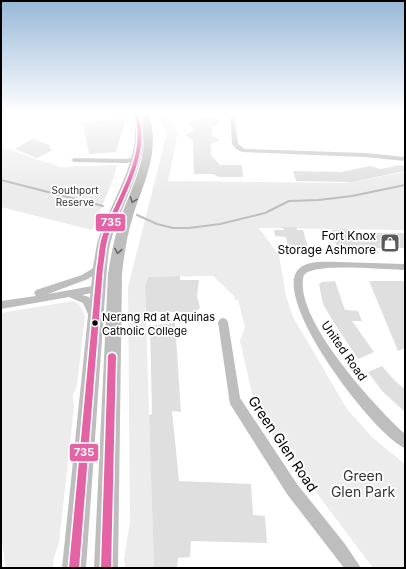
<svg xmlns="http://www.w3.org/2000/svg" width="406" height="569" font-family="Inter,sans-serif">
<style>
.green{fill:#ececec}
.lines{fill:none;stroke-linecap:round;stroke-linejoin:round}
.stream{stroke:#bfbfbf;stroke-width:2}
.building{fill:#dfdfdf}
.street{fill:#bebebe;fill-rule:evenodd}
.primary{fill:#bebebe;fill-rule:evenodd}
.bus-1-casing{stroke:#fff;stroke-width:3}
.bus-1{fill:#e463a4;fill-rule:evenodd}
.oneway{stroke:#686868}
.bus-dot{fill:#000;stroke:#fff;stroke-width:1.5}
.labels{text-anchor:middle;stroke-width:3.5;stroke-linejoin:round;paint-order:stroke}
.far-park-label{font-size:10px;fill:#333;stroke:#fff}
.bus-label{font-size:11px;fill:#000;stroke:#fff;text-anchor:start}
.poi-label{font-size:12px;fill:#000;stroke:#fff;text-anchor:end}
.street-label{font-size:12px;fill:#000;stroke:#fff}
.near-street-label{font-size:14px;fill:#000;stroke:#fff}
.near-park-label{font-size:14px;fill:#333;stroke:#fff}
.line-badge{stroke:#fff;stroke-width:1.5}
.badge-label{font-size:11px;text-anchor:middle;font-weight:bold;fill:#fff}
</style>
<rect width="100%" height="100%" fill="#fff"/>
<path class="green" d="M 155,112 L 165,112 L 178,132 L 168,181 L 344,183 L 405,172 L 405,230 L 259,228 L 279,255 L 286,296 L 293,317 L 347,409 L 373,438 L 405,464 L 405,568 L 373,568 L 271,432 L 259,413 L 252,393 L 240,341 L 245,327 L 238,300 L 235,300 L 234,296 L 213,276 L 148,277 L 145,287 L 154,568 L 125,568 L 124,559 L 130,521 L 128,287 L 167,133 Z
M 1,147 L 60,167 L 117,165 L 112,182 L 92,230 L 1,207 Z
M 73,301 L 79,304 L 85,316 L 77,385 L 73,395 L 74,407 L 59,543 L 54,557 L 53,568 L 6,568 L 1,536 L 1,313 Z"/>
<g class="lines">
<path class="stream" d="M 1,180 L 103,206
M 137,215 L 157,224 L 173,228 L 189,228 L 220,224 L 265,213 L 289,201 L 319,200 L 352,196 L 405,185"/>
</g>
<path class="building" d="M 203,117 L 218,119 L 218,125 L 213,125 L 212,136 L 220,140 L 211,144 L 211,155 L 220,165 L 242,165 L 243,177 L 219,177 L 213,174 L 194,174 L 193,141 L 185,135 L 194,131 L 187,122 L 196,120 Z
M 126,118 L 116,152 L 89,154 L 83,123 Z
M 32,139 L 50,145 L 49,146 L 51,147 L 49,148 L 53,150 L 37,158 L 15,149 Z
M 395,165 L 405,166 L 405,171 L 351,182 L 296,181 L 293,171 L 341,172 L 370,166 L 381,169 L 396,166 Z
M 283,227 L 296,227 L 297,230 L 303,230 L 309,251 L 289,251 L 286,237 L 275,236 L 274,230 L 284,230 Z
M 342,229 L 349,229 L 351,233 L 405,233 L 405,248 L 376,248 L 379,253 L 339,252 L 331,230 Z
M 180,276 L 180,280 L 199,280 L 197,296 L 200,308 L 196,312 L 146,312 L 145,287 L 148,277 Z
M 335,281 L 345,310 L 358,311 L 362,321 L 352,321 L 374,352 L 358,359 L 333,321 L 323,304 L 319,284 L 322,282 Z
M 369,281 L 405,281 L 405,348 L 398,351 Z
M 175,323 L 181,412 L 172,411 L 179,481 L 251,484 L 253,515 L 265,516 L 267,543 L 191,541 L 190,557 L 178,558 L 177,568 L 154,568 L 149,415 L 152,414 L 150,326 Z
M 382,366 L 395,381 L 405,389 L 405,412 L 382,391 L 368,372 Z"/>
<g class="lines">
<path class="street" d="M 16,112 L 26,112 L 1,117 L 1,113 Z
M 230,112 L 234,112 L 238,144 L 245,149 L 365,153 L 405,157 L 405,161 L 365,157 L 242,152 L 236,149 L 232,144 Z
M 136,157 L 138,158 L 138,160 L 126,163 L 74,162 L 71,160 L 74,158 L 126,159 Z
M 337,262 L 405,264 L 405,270 C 385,270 315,262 304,275 C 291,316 376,408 405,434 L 405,448 C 375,436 274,304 297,271 C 305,260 326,262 337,262 Z
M 100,264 L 104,267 L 103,269 L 88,279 L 48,294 L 98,285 L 101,287 L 103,289 L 101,291 L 82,295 L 89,297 L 98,316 L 96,319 L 93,320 L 90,319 L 83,303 L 69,297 L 1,309 L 1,301 L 36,296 L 34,293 L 36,290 L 82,275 Z
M 223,318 L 226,319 L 228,322 L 240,398 L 297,484 L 345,544 L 361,568 L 344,568 L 287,494 L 230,404 L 218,322 L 220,319 Z"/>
<path class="primary" d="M 131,112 L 139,112 C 157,148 122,202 112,237 C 109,246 108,257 107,267 L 86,568 L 62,568 L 93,267 C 95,257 96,246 99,237 C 111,202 147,149 131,112 Z
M 141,112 L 149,112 C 160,154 145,178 133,216 C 127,235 124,255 122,274 L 118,568 L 94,568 L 108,274 C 111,254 115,235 121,217 C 135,179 151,154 141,112 Z"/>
<g class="bus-1-casing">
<path id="bus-1" d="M 133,112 L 137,112 C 138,117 140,122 141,127 C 146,163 119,203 108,237 C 105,247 105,257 103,267 L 79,568 L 69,568 L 97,267 C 99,257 99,246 102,237 C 114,203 142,163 137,127 C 137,122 135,117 133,112 Z
M 112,353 L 115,354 L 116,356 L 111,568 L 101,568 L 108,356 L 109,354 Z"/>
</g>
<use href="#bus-1" class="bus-1"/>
</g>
<defs><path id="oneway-chevron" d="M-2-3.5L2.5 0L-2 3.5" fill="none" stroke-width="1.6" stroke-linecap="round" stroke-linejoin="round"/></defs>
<g class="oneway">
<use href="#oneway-chevron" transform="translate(133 200) rotate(110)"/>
<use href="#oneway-chevron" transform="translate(118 251) rotate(100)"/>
</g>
<linearGradient id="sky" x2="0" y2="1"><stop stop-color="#97b8d8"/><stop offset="0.59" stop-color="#fff"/><stop offset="1" stop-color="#fff" stop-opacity="0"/></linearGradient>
<rect width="406" height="191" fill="url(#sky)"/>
<defs>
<g id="shop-square" transform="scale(1)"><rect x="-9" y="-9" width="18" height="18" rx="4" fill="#595959" stroke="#fff"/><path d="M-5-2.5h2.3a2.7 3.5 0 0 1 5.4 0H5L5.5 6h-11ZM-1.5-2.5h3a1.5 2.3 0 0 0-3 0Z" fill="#fff"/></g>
</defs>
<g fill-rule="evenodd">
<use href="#shop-square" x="390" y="243"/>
</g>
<circle class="bus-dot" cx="95" cy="323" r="3.5"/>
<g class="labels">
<g class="far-park-label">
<text x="75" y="194">Southport<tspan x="75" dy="12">Reserve</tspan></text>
</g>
<g class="bus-label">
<text x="102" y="321">Nerang Rd at Aquinas<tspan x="102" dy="14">Catholic College</tspan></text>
</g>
<g class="poi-label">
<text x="376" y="240">Fort Knox<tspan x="376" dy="14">Storage Ashmore</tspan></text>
</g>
<g class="street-label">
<text transform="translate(344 351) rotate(55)" y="4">United Road</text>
</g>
<g class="near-street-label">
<text transform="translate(283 444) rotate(56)" y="5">Green Glen Road</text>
</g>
<g class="near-park-label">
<text x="363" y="481">Green<tspan x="363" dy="16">Glen Park</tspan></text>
</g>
</g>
<g class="line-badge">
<rect x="95" y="213" width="31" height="19" rx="4" fill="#e463a4"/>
<rect x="69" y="443" width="30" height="19" rx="4" fill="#e463a4"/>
</g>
<g class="badge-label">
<text x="111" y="226">735</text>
<text x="84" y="456">735</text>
</g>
<rect width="406" height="569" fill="none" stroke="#000000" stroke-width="4"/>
</svg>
